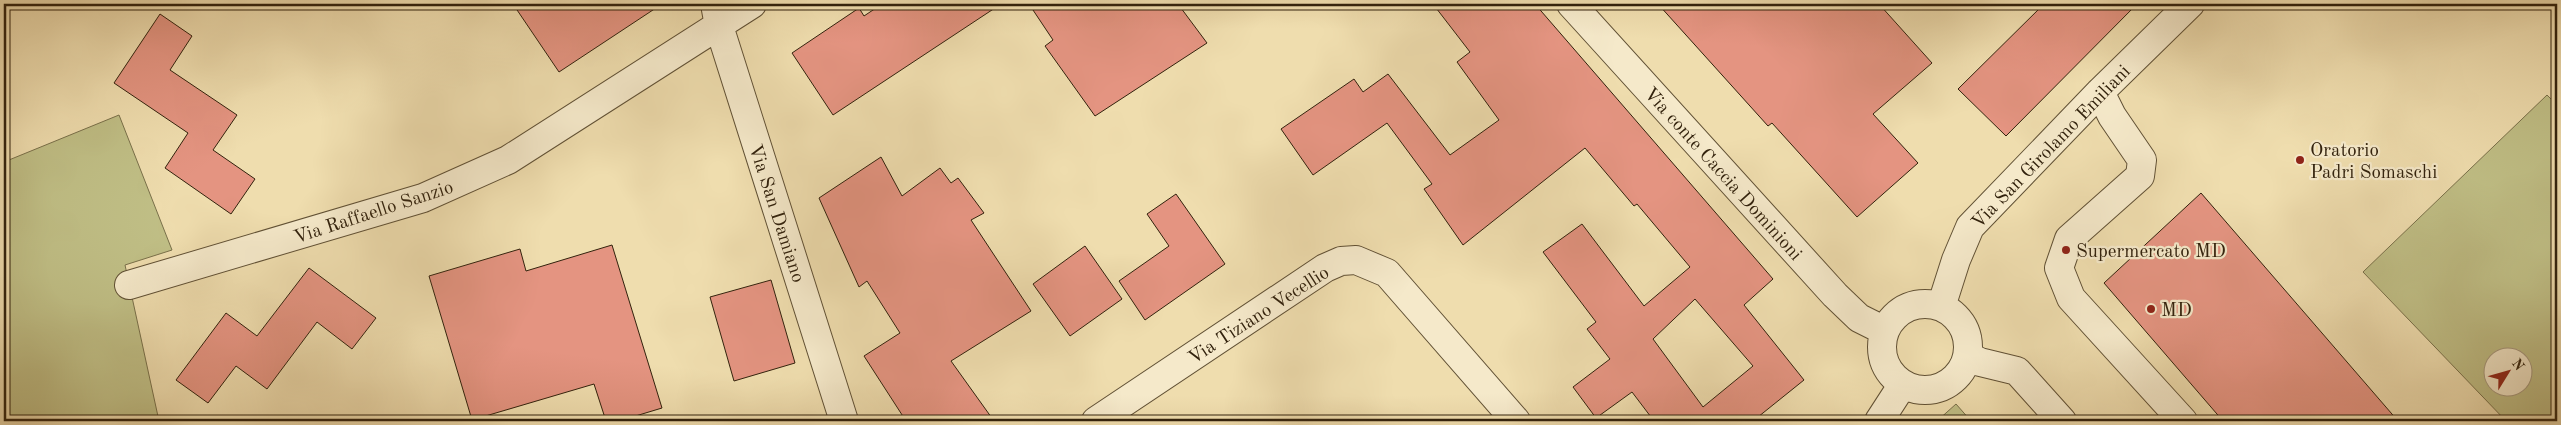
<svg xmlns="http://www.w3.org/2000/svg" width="2561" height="425" font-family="'Old Standard TT',serif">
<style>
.green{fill:#c0bf86;stroke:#79704a;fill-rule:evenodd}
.building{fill:#e49481;stroke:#32220d;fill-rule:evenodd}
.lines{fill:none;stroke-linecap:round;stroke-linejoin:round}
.minor-casing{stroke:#615135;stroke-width:30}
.minor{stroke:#f5e9ca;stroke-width:28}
.poi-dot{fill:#8f2418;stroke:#f5e9ca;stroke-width:2}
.labels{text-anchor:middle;stroke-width:4.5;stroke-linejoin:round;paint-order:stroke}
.street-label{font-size:19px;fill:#32220d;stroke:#f5e9ca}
.poi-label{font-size:19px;fill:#32220d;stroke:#f5e9ca;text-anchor:start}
</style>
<rect width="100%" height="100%" fill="#efddae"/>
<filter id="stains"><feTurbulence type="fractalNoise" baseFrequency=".004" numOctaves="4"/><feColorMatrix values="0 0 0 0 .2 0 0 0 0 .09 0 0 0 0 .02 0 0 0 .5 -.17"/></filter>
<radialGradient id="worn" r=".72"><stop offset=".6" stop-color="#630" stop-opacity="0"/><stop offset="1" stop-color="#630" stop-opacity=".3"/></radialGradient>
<path class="green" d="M 2547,95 L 2557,105 L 2557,421 L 2506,421 L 2363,272 ZM 2494,358 L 2524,358 L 2524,388 L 2494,388 Z
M 119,115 L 172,250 L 125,265 L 159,421 L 4,421 L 4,162 Z
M 1956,404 L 1971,421 L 1937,421 Z"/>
<path class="building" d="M 513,4 L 662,4 L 559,72 Z
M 882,4 L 1001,4 L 833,115 L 792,53 L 859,8 L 864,16 Z
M 1029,4 L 1178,4 L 1207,43 L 1095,116 L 1045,46 L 1053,40 Z
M 1433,4 L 1535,4 L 1773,279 L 1744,305 L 1804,380 L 1753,421 L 1654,421 L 1632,392 L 1596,418 L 1573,387 L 1610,359 L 1587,329 L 1596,322 L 1543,252 L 1582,224 L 1644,306 L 1690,267 L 1637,204 L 1634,206 L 1585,148 L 1463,245 L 1424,189 L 1432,184 L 1387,123 L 1313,175 L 1281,129 L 1354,79 L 1363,92 L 1388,74 L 1450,155 L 1499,120 L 1457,62 L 1470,52 ZM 1695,299 L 1753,366 L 1703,407 L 1653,339 Z
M 1658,4 L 1879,4 L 1932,63 L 1873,114 L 1918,163 L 1857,217 L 1772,123 L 1768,126 Z
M 2044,4 L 2137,4 L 2006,136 L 1958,89 Z
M 160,14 L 192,36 L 170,70 L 237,115 L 213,150 L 255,179 L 231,214 L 165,168 L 188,133 L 114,83 Z
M 881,157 L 902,196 L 940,168 L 951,183 L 958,178 L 984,213 L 971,220 L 1031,311 L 951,361 L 994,421 L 906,421 L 864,356 L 900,333 L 867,281 L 859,287 L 819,198 Z
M 2201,193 L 2398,421 L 2223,421 L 2104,283 Z
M 1176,194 L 1225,264 L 1145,320 L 1119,281 L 1169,246 L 1147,214 Z
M 612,245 L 662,408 L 619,421 L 606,421 L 594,384 L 472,420 L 429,276 L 520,249 L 526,271 Z
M 1085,246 L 1122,299 L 1070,336 L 1033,284 Z
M 309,268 L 376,318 L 352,349 L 317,322 L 267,389 L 236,366 L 208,403 L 176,380 L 226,313 L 257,336 Z
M 771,280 L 795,363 L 734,381 L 710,297 Z"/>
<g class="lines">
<g class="minor-casing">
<path id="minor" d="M 715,4 L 719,26 L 844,421
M 1571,4 L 1835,295 L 1859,318 L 1885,331
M 2100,92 L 2112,116 L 2142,160 L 2140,176 L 2069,239 L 2059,268 L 2071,298 L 2183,421
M 129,285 L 423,198 L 508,160 L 752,4
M1882 347a43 43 0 1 1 86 0a43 43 0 1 1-86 0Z
M 1941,307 L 1956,260 L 1970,227 L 2100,92 L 2190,4
M 1967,356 L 1980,362 L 2017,371 L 2062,421
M 1096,421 L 1325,268 L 1341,261 L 1356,260 L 1387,273 L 1516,421
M 1879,421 L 1903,384"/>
</g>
<use href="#minor" class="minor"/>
</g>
<g class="poi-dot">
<circle cx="2300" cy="160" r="5"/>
<circle cx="2066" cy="250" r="5"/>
<circle cx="2151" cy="309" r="5"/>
</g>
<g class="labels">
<g class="street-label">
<text transform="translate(2050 146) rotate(-46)" y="7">Via San Girolamo Emiliani</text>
<text transform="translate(1724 173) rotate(48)" y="7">Via conte Caccia Dominioni</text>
<text transform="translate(373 211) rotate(-18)" y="7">Via Raffaello Sanzio</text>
<text transform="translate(778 213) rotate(72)" y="7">Via San Damiano</text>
<text transform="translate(1258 314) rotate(-33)" y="7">Via Tiziano Vecellio</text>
</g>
<g class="poi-label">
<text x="2310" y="156">Oratorio<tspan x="2310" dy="22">Padri Somaschi</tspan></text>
<text x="2076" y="257">Supermercato MD</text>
<text x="2161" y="316">MD</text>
</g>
</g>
<rect width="2561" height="425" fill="none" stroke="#efddae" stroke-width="20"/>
<rect x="5" y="5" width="2551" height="415" fill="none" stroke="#32220d" stroke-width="2.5"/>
<rect x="10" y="10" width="2541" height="405" fill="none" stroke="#32220d"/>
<g transform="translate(2508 372) rotate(53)"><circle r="24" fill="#f5e9ca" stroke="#a7997e"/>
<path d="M0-4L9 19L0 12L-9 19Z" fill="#8f2418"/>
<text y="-8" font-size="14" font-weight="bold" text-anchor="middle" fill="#32220d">N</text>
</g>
<rect width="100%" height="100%" filter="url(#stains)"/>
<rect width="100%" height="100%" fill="url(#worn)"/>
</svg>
